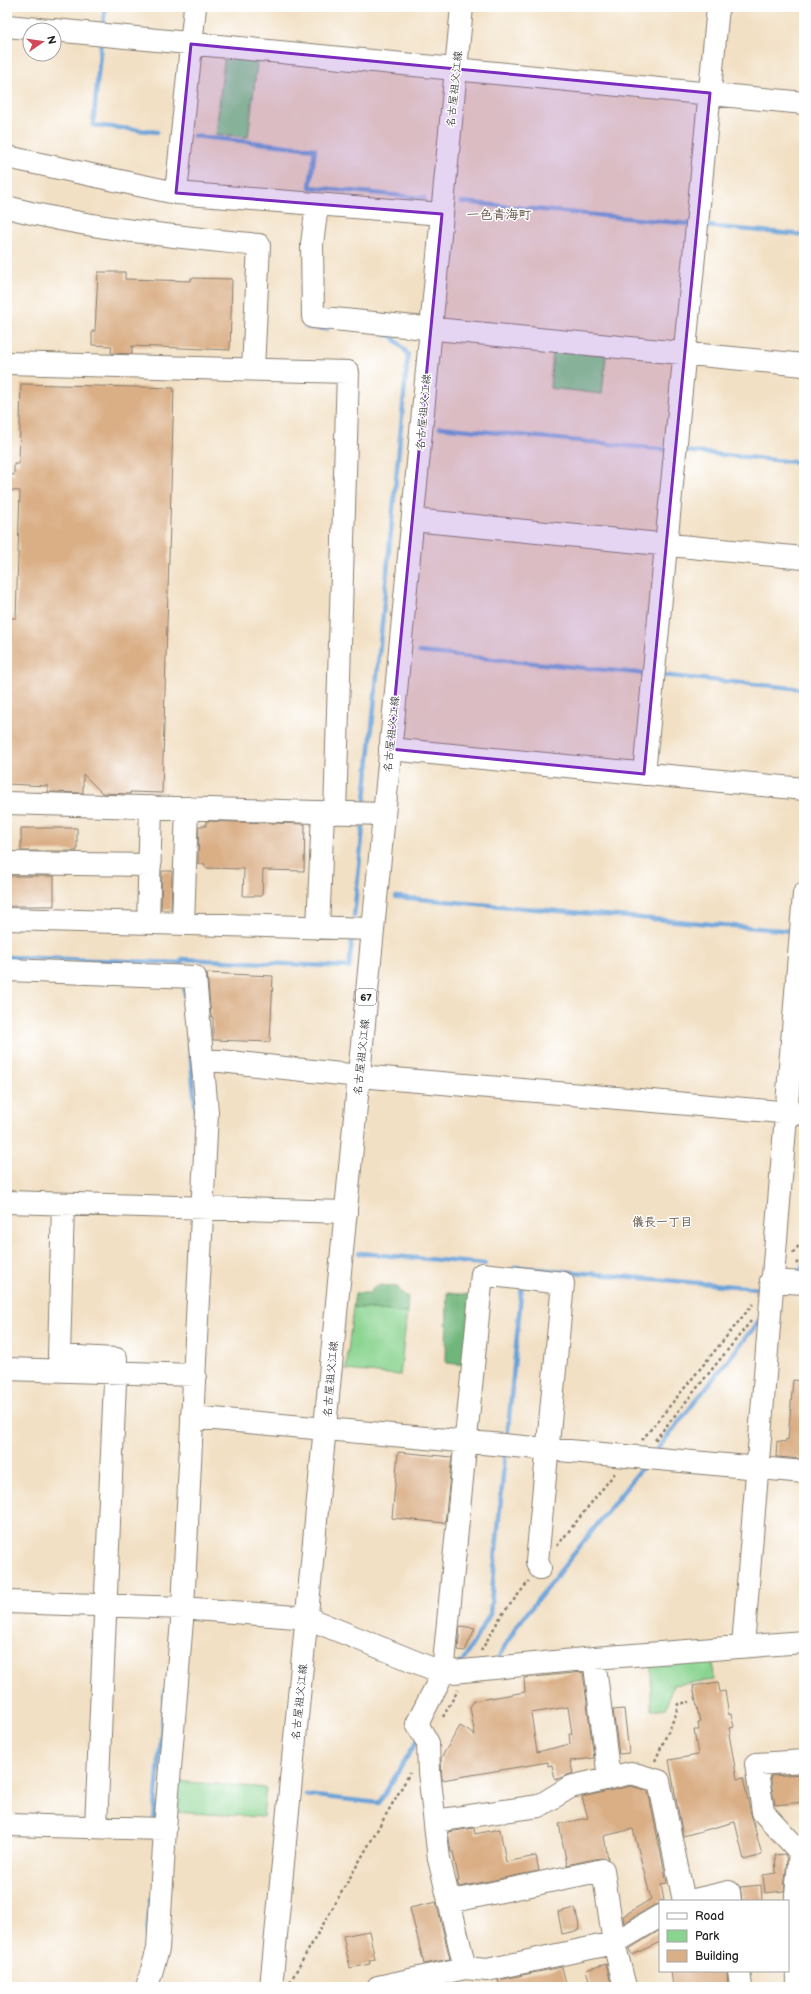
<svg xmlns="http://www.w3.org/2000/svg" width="811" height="1994" font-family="'Balsamiq Sans','Klee One',sans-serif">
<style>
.green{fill:#8ad490;stroke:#537856}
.forest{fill:#6fb67a;stroke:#46694b}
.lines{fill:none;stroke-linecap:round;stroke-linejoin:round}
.stream{stroke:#69a2d8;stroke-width:4.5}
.building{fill:#daaf86;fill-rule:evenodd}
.minor-casing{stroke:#877e70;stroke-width:24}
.major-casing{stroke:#877e70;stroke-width:24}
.path{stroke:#877e70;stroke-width:2.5;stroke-dasharray:3 3;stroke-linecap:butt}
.minor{stroke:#fff;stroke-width:22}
.major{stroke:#fff;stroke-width:22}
.marked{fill:#7b2cbf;fill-opacity:0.2;stroke:#7b2cbf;stroke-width:3;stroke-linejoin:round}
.labels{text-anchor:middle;stroke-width:3;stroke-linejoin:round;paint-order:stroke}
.shield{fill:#fff;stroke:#606060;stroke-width:1}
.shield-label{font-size:10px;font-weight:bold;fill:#1c1c1c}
.street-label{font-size:11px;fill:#1c1c1c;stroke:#fff}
.neighbourhood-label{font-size:12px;font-weight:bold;fill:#5e4f41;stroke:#fff}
.quarter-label{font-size:13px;font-weight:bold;fill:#5e4f41;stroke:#fff}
</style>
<rect width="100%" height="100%" fill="#fff"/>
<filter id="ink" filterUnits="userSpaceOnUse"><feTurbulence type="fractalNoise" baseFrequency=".025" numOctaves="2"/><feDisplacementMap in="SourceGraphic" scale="8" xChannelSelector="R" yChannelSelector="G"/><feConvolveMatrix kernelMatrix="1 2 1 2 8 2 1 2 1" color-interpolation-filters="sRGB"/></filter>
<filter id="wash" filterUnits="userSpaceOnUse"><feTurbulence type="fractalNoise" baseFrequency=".012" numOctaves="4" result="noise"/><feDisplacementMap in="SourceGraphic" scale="16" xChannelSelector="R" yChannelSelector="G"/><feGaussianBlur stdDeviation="0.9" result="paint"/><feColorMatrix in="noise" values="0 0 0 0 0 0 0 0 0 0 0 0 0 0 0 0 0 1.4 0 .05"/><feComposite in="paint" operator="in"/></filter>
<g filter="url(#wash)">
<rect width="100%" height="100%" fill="#f2e0c4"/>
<path class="green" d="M 225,52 L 258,55 L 248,137 L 216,134 Z
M 553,351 L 606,355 L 602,394 L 550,388 Z
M 353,1307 L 407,1313 L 400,1375 L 346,1370 Z
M 713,1659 L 714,1680 L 673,1685 L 666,1708 L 651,1710 L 651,1665 Z
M 175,1781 L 266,1788 L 263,1817 L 173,1812 Z"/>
<path class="forest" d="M 381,1285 L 398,1287 L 400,1292 L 408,1297 L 407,1313 L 353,1307 L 355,1293 L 369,1293 L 375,1286 Z
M 447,1293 L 473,1295 L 466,1365 L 446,1363 Z"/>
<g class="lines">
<path class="stream" d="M 103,26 L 105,7
M 101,43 L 93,125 L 157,132
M 194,136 L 315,149 L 310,187 L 424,198
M 462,202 L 689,224
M 706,226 L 804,235
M 306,320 L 306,327 L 327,329
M 440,427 L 668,450
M 684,451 L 804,463
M 419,652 L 648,674
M 660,675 L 804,689
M 365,800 L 408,354 L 392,336 L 386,335
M 396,897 L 793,931
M 354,916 L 363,827
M 7,957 L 182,963 L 182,959 L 349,967
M 349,968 L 352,938
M 184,983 L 196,1115
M 359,1253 L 485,1264
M 515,1267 L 756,1288
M 795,1276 L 804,1265
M 507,1439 L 522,1284
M 656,1451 L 759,1321
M 497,1660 L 516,1627 L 645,1464
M 461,1664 L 490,1614 L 505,1454
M 306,1795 L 379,1803 L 417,1741
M 152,1822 L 154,1822 L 165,1690
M 147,1938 L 150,1900"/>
</g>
<g id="blocks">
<path class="building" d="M 98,272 L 125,272 L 125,279 L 191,281 L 191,278 L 232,279 L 230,350 L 132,346 L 132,354 L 111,353 L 112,346 L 92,345 L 92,331 L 95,331 Z
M 21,384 L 174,388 L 162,793 L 130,792 L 130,794 L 102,793 L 83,774 L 83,793 L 48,792 L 48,786 L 7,784 L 7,716 L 9,716 L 12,636 L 7,636 L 7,618 L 16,618 L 20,491 L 9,490 L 9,474 L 14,475 L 14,464 L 19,464 Z
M 206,821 L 305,824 L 304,871 L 263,870 L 262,896 L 243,896 L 244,869 L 205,868 L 205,864 L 198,864 L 199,826 L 206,826 Z
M 21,828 L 77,828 L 77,851 L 21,851 Z
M 162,871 L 172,871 L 171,910 L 161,910 Z
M 7,876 L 54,876 L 54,906 L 7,906 Z
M 207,973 L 273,976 L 270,1042 L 213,1040 L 213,1017 L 211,1017 Z
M 793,1380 L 804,1381 L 804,1459 L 776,1457 L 777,1441 L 785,1442 L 786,1439 L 788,1440 Z
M 398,1452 L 452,1457 L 445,1523 L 392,1518 Z
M 460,1626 L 475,1628 L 465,1651 L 458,1650 Z
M 583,1672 L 594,1758 L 570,1761 L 573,1773 L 555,1780 L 552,1765 L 548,1766 L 548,1762 L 442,1780 L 441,1758 L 460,1726 L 475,1735 L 470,1707 L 474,1701 L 525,1692 L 524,1678 ZM 568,1707 L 572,1734 L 569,1734 L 570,1744 L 537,1752 L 531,1713 Z
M 718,1682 L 720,1692 L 725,1691 L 729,1715 L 731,1714 L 734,1727 L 730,1728 L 731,1734 L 729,1734 L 737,1779 L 743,1778 L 751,1814 L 762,1855 L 744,1860 L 735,1822 L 683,1836 L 669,1760 L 698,1755 L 694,1730 L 699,1730 L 698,1723 L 700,1723 L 693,1686 Z
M 624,1709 L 629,1753 L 619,1754 L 613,1710 Z
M 804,1774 L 804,1802 L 775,1805 L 770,1776 Z
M 631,1786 L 648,1791 L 667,1883 L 661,1884 L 664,1901 L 660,1901 L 660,1904 L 654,1905 L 624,1923 L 623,1916 L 651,1899 L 633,1829 L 604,1836 L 608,1859 L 600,1858 L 567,1865 L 559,1824 L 588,1818 L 582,1797 Z
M 474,1828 L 475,1834 L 500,1829 L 506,1862 L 536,1856 L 539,1871 L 459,1887 L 457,1881 L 459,1881 L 453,1852 L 451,1852 L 448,1832 Z
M 785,1854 L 787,1860 L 784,1891 L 765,1893 L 763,1875 L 776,1873 L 775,1855 Z
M 761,1885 L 762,1901 L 742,1901 L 740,1887 Z
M 436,1902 L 450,1959 L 424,1964 L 410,1908 Z
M 575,1908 L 580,1930 L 562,1934 L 558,1912 Z
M 660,1930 L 660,1942 L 632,1955 L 629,1949 Z
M 369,1931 L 375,1959 L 369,1960 L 370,1964 L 350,1968 L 343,1936 Z
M 606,1964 L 612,1987 L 591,1987 L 586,1970 Z
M 562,1967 L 567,1987 L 500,1987 L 498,1980 Z
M 671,1971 L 727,1971 L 728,1987 L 673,1987 Z"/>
</g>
</g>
<g filter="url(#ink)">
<use href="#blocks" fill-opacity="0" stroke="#877e70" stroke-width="1"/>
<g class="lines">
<g class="minor-casing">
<path id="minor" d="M 7,26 L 49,30
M 54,30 L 804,103
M 7,157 L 176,193 L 442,214
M 176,193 L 195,7
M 317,205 L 312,244 L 313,317 L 804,365
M 7,207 C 89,229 174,236 259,245 L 253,369
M 7,363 L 348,372 L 335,813
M 413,520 L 804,558
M 390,749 L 804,789
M 644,774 L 718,7
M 7,803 L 383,814
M 7,863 L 150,865
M 7,919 L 373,929
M 148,923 L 151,807
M 183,924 L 187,808
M 318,928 L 323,812
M 7,970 L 195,977 L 207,1112 L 183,1608 L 165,1829 L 158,1949 L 147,1987
M 202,1059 L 359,1076 L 804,1114
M 7,1202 L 346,1212
M 63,1204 L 59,1356 L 116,1359 L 96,1827
M 771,1281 L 804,1283
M 7,1369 L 195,1375
M 192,1417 L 804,1472
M 7,1602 L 183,1608 L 307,1618 L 443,1673 L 594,1658 L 804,1642
M 743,1646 L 804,894
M 594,1658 L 609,1778
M 435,1821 L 539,1806 L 570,1787 L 631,1773 L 659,1781 L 684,1901
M 7,1825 L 165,1829
M 690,1901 L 729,1892 L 730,1901
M 449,1902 L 603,1870 L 614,1943 L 625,1987
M 465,1968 L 439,1859 L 429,1772 L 428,1743 L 417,1724 L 443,1673 L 482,1274 L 563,1283 L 537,1562 L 540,1568
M 739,1971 L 741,1987
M 798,1984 L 796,1894 L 800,1852 L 763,1812 L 756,1764 L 804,1761
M 378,1987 L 465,1968 L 487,1970 L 614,1943 L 660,1916"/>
</g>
<g class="major-casing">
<path id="major" d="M 271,1987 L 462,7"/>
</g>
<path class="path" d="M 793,1253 L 804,1239
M 796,1264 L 804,1255
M 642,1440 L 753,1304
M 655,1440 L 751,1321
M 557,1546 L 615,1473
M 481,1651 L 501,1616 L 529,1581
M 443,1717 L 458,1690
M 655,1761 L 676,1714 L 678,1704 L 690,1702
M 290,1982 L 410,1773"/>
<use href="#minor" class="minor"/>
<use href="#major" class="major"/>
</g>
</g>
<path class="marked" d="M 191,44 L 710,93 L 644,774 L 390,749 L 442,214 L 176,193 Z"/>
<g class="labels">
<rect class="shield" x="356" y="989" width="20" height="16" rx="3"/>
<g class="shield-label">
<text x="366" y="1001">67</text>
</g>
<g class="street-label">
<text transform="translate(454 89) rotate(-84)" y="4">名古屋祖父江線</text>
<text transform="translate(423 412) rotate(-85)" y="4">名古屋祖父江線</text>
<text transform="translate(391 734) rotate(-84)" y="4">名古屋祖父江線</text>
<text transform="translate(361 1057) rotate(-84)" y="4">名古屋祖父江線</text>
<text transform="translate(330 1379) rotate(-85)" y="4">名古屋祖父江線</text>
<text transform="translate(299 1702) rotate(-84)" y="4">名古屋祖父江線</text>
</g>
<g class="neighbourhood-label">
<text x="662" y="1226">儀長一丁目</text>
</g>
<g class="quarter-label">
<text x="499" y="219">一色青海町</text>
</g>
</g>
<rect width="811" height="1994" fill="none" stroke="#fff" stroke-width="24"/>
<rect x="659" y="1900" width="130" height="72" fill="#ffffff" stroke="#a4a4a4"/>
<rect x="667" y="1913" width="20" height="6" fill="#ffffff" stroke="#a4a4a4"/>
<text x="695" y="1920" font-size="12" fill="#1c1c1c">Road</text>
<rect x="667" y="1930" width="20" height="12" fill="#8ad490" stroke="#a4a4a4"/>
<text x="695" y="1940" font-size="12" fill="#1c1c1c">Park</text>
<rect x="667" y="1950" width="20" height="12" fill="#daaf86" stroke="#a4a4a4"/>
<text x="695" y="1960" font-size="12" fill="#1c1c1c">Building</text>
<g transform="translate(42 42) rotate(77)"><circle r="19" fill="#ffffff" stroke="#a4a4a4"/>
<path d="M0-3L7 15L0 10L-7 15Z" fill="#d1495b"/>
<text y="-6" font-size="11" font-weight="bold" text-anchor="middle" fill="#1c1c1c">N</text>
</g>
</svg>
